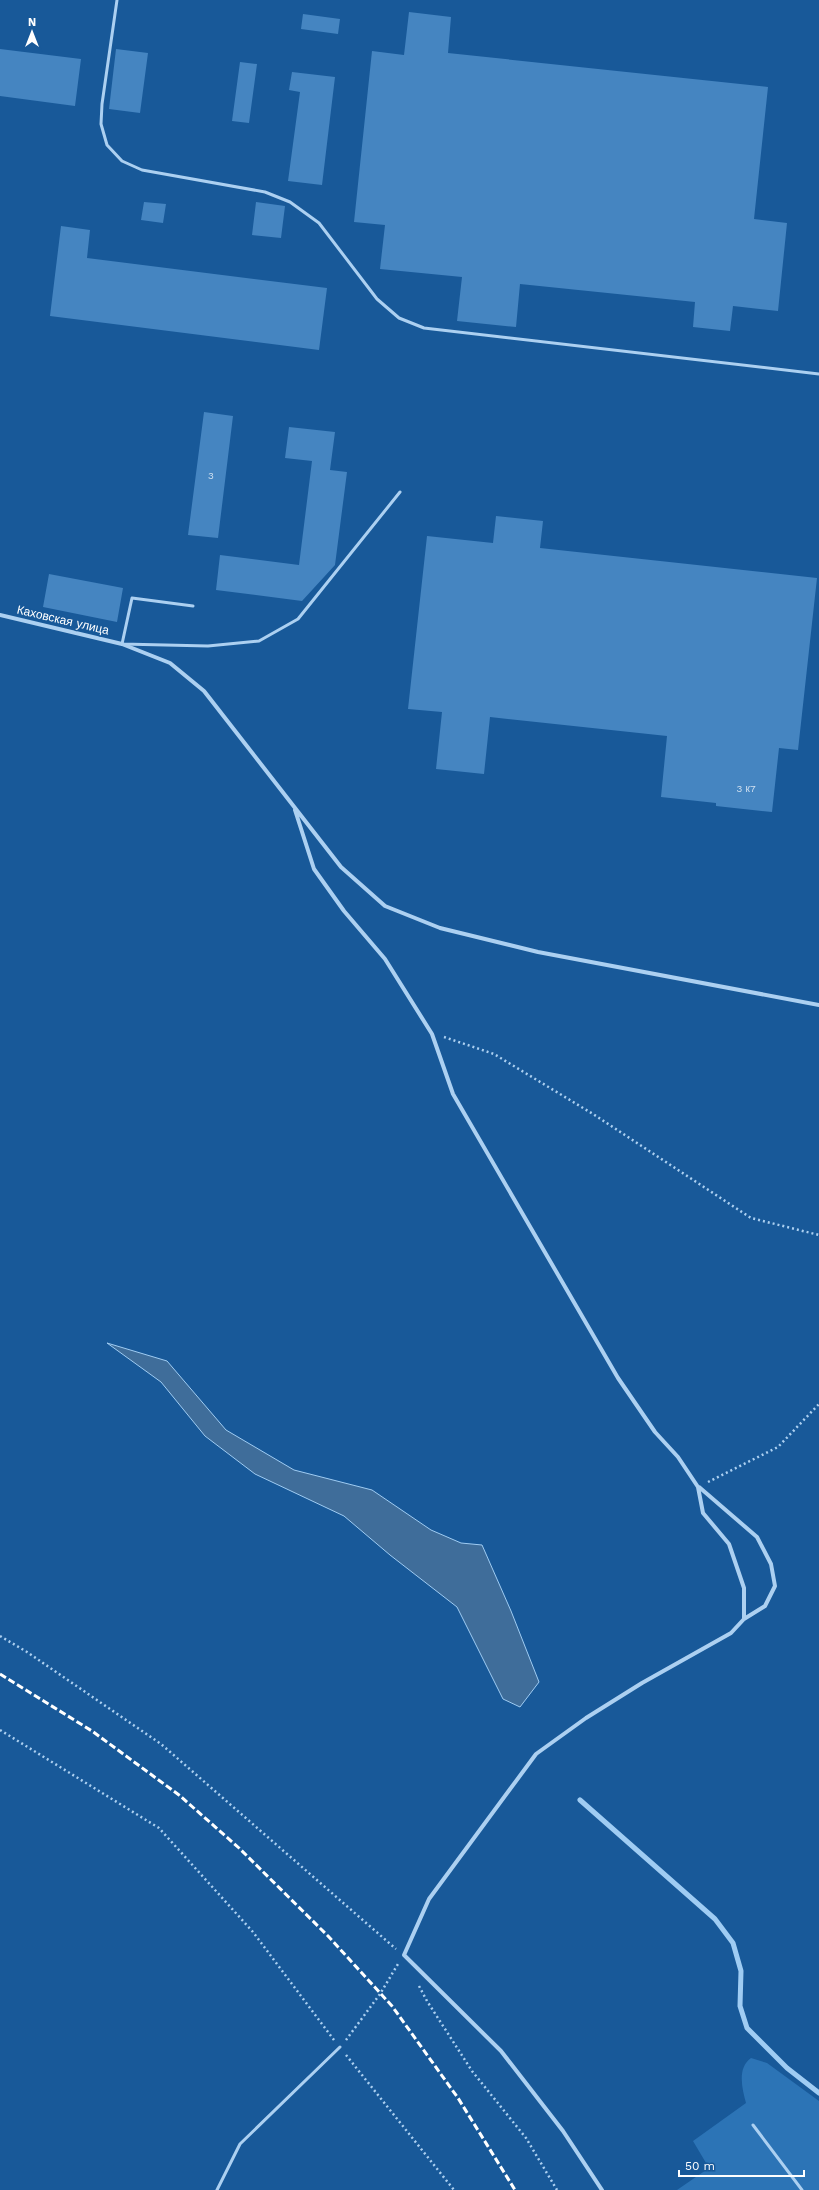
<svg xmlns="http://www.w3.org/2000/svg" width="819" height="2190" font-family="'Work Sans',sans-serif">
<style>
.green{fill:#2c74b6}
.water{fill:#3f6d9a;stroke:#9fccf3}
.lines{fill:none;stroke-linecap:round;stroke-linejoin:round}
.stream{stroke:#9fccf3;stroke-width:5}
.building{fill:#4585c1}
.path{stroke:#acd0f1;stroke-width:2.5;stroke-dasharray:2 3;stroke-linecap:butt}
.lane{stroke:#acd0f1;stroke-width:3}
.street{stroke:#acd0f1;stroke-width:4}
.rail{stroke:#fff;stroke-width:3;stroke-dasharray:7 3;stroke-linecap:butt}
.labels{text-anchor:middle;stroke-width:3;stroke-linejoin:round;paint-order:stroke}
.number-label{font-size:10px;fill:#d0e0f0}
.street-label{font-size:12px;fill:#fff;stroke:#185999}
</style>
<rect width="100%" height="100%" fill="#185999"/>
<path class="green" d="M 751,2058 L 767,2063 L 819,2101 L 819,2190 L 677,2190 L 709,2168 L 693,2141 L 746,2103 C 742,2088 737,2068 751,2058 Z"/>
<path class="water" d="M 107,1343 L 167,1361 L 226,1430 L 294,1470 L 372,1490 L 431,1530 L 461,1543 L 482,1545 L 511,1611 L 539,1682 L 520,1707 L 503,1699 L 457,1607 L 390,1555 L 344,1516 L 255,1474 L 205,1436 L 161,1382 Z"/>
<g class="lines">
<path class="stream" d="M 580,1800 L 715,1919 L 733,1943 L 741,1971 L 740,2006 L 747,2028 L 787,2068 L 819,2093"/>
</g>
<path class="building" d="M 409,12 L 451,17 L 448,53 L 768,87 L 754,219 L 787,223 L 778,311 L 733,306 L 730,331 L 693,327 L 695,302 L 520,284 L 516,327 L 457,321 L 462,277 L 380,269 L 385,225 L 354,222 L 372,51 L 404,55 Z
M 303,14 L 340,19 L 338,34 L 301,29 Z
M 0,49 L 81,59 L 75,106 L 0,96 Z
M 116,49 L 148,53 L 140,113 L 109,109 Z
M 240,62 L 257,64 L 249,123 L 232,121 Z
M 292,72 L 335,77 L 322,185 L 288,181 L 300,92 L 289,90 Z
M 144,202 L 166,204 L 163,223 L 141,220 Z
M 256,202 L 285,206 L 281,238 L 252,235 Z
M 61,226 L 90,230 L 87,258 L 327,288 L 319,350 L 50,316 Z
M 204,412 L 233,416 L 218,538 L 188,535 Z
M 289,427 L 335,432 L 330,470 L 347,472 L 335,565 L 302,601 L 216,590 L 220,555 L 299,565 L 312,461 L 285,458 Z
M 496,516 L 543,521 L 540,548 L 817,578 L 798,750 L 779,748 L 772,812 L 716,806 L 716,803 L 661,797 L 667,736 L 490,717 L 484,774 L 436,769 L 442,712 L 408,709 L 427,536 L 493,543 Z
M 49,574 L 123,588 L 117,622 L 43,607 Z"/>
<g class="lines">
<path class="path" d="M 444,1037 L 494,1054 L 593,1114 L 751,1218 L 819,1235
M 708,1482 L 778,1447 L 819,1404
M 0,1636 L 27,1652 L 161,1744 L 396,1949
M 0,1730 L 159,1828 L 253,1932 L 334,2040
M 419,1986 L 427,2001 L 472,2071 L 526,2138 L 557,2190
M 346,2040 L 380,1994 L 398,1964
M 346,2055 L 454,2190"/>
<path class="lane" d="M 117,0 L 102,104 L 101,124 L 107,145 L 122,161 L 142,170 L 265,192 L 290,202 L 319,223 L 377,299 L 399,318 L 424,328 L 819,374
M 193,606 L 132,598 L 122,644 L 208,646 L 259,641 L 298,619 L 400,492
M 753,2125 L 802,2190
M 217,2190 L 240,2144 L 340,2047"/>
<path class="street" d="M 0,615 L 122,644 L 170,663 L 204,691 L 341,867 L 385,906 L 440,928 L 538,952 L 819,1005
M 295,810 L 314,869 L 344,911 L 385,959 L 432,1034 L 453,1094 L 618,1378 L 655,1432 L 678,1457 L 698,1487 L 703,1513 L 729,1544 L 744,1588 L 744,1619 L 731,1633 L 642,1683 L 586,1718 L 536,1754 L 429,1899 L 404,1955 L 501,2051 L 563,2131 L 602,2190
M 699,1487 L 757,1537 L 771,1564 L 775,1586 L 765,1606 L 744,1619"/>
<path class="rail" d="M 0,1674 L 92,1731 L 179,1795 L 239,1848 L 328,1936 L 392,2006 L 458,2098 L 515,2190"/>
</g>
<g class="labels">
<g class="number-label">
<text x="211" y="479">3</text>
<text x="746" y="792">3 к7</text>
</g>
<g class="street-label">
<text transform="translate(63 620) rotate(13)" y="4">Каховская улица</text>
</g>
</g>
<g transform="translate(32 32)" stroke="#185999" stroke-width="3" paint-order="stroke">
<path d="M0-3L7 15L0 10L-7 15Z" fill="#ffffff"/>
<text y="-6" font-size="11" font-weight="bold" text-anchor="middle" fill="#ffffff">N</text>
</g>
<path d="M679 2170v6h125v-6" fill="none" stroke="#ffffff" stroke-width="2"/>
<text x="685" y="2170" font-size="12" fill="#ffffff" stroke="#185999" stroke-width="3" paint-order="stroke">50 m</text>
</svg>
